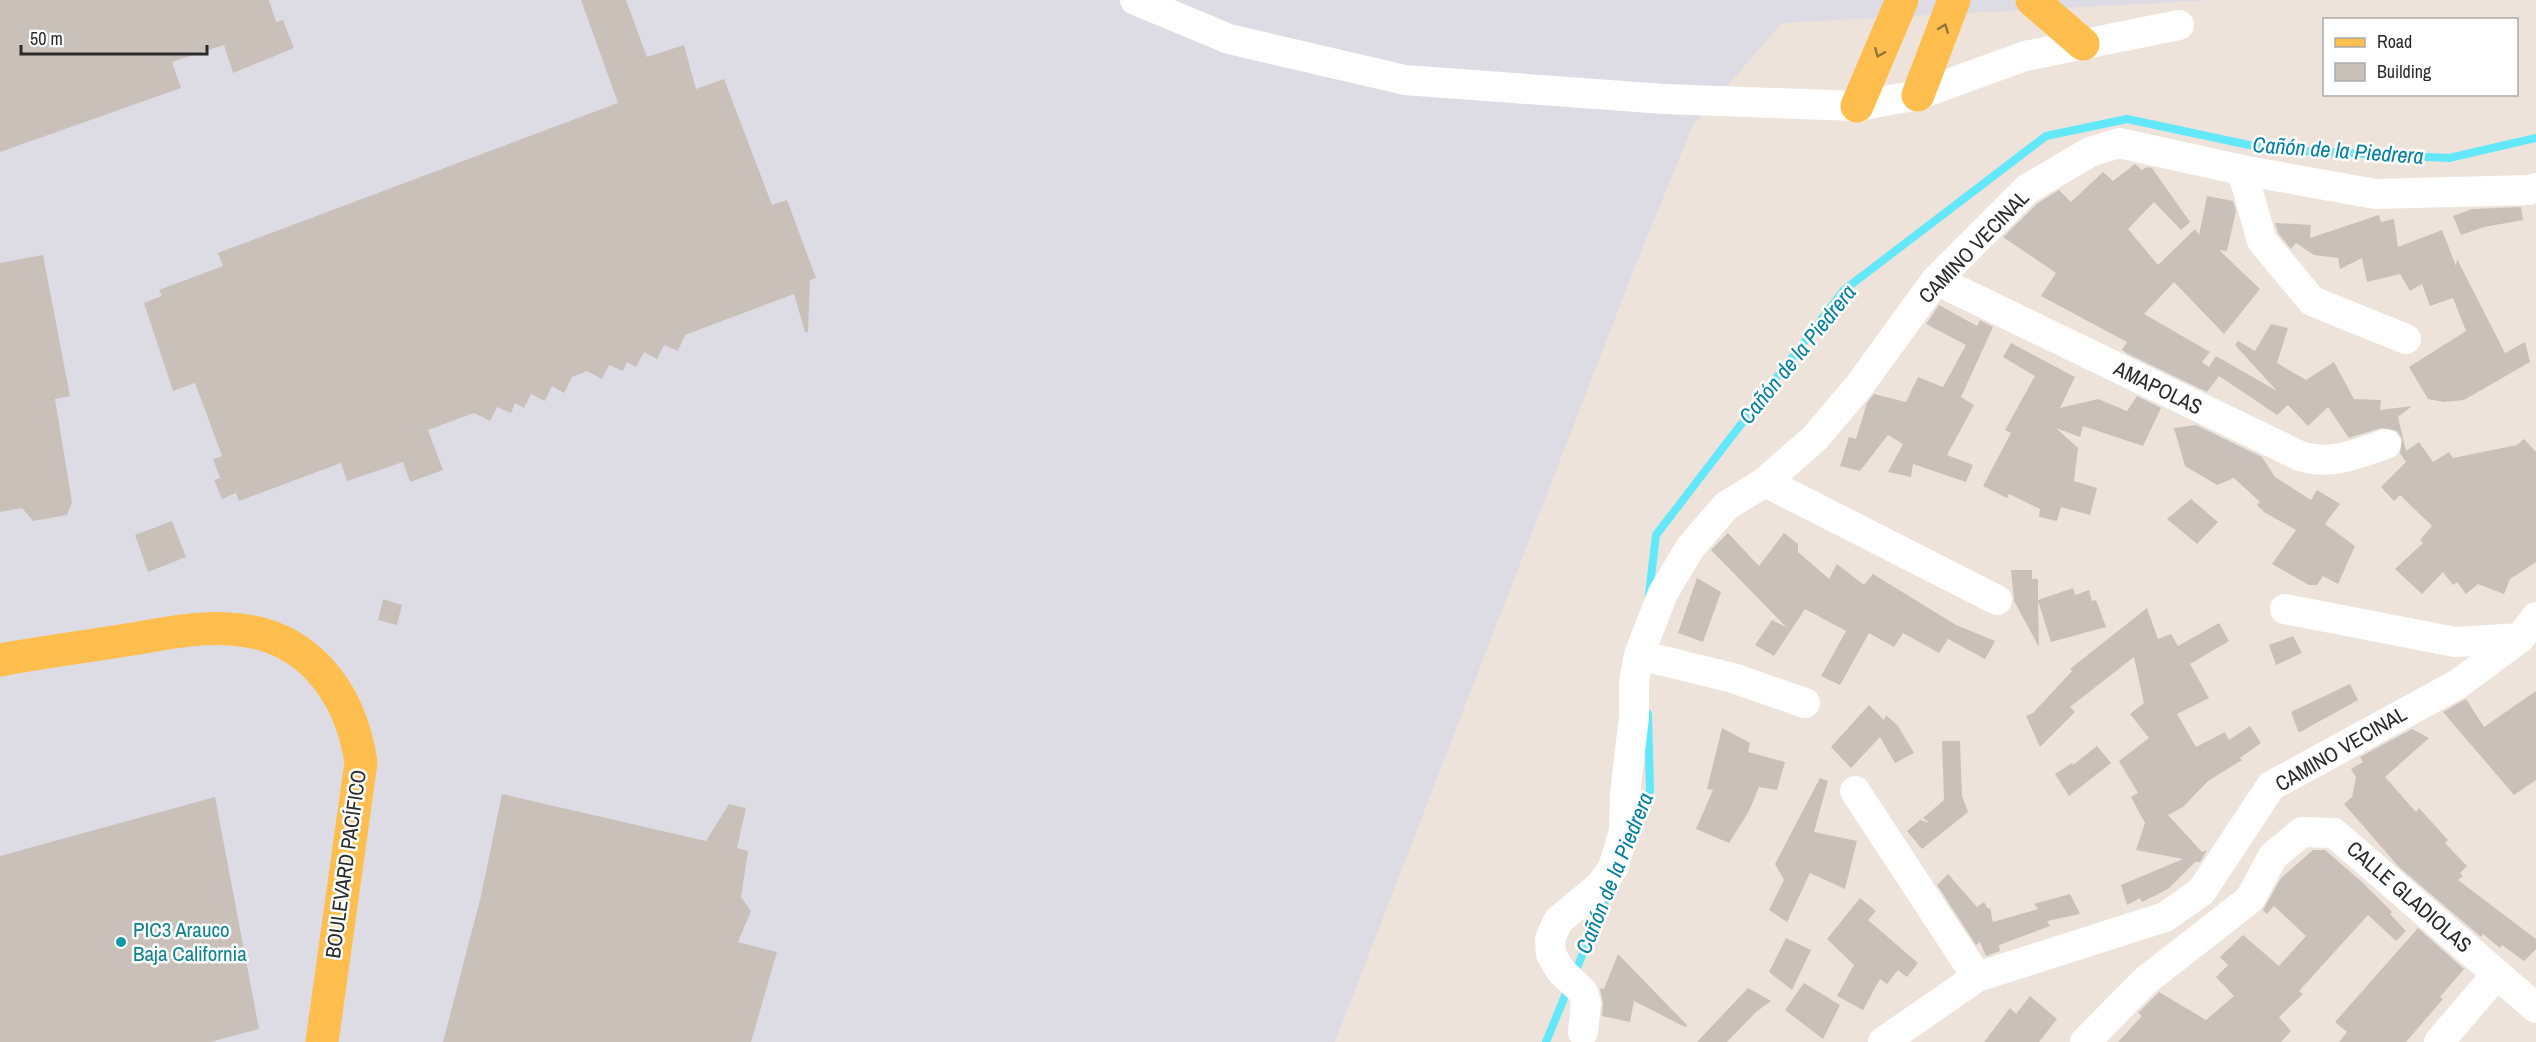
<svg xmlns="http://www.w3.org/2000/svg" width="2536" height="1042" font-family="'Archivo Narrow',sans-serif">
<style>
.industrial{fill:#dddce5}
.lines{fill:none;stroke-linecap:round;stroke-linejoin:round}
.stream{stroke:#62e7fb;stroke-width:8}
.building{fill:#c9c0ba}
.minor{stroke:#fff;stroke-width:30}
.major{stroke:#ffbe4e;stroke-width:33}
.oneway{stroke:#94743c}
.culture-dot{fill:#0f9aa8;stroke:#fff;stroke-width:2}
.labels{text-anchor:middle;stroke-width:5;stroke-linejoin:round;paint-order:stroke}
.street-label{font-size:21px;fill:#2a2a2a;stroke:#fff}
.culture-label{font-size:21px;fill:#0d838f;stroke:#fff;text-anchor:start}
.water-label{font-size:22px;font-style:italic;fill:#017fa0;stroke:#fff}
</style>
<rect width="100%" height="100%" fill="#eee3da"/>
<path class="industrial" d="M 0,0 L 2212,0 L 1782,23 L 1693,125 L 1638,259 L 1335,1042 L 0,1042 Z"/>
<g class="lines">
<path class="stream" d="M 1649,594 L 1656,535 L 1844,290 L 2046,136 L 2127,119 L 2268,149 L 2449,158 L 2536,138
M 1636,825 L 1650,791 L 1648,714
M 1574,975 L 1607,895
M 1546,1042 L 1569,986"/>
</g>
<path class="building" d="M 0,0 L 269,0 L 276,22 L 283,20 L 294,48 L 233,73 L 224,45 L 172,62 L 181,88 L 0,152 Z
M 581,0 L 626,0 L 647,57 L 684,45 L 696,89 L 724,79 L 772,205 L 787,200 L 816,278 L 810,280 L 808,332 L 805,332 L 794,294 L 685,335 L 678,351 L 664,345 L 657,359 L 644,352 L 636,367 L 627,362 L 623,371 L 609,365 L 602,379 L 587,371 L 572,377 L 564,393 L 552,386 L 545,401 L 531,394 L 524,408 L 515,403 L 511,413 L 497,407 L 490,421 L 474,413 L 428,430 L 443,470 L 410,482 L 403,462 L 347,481 L 341,463 L 239,501 L 236,493 L 222,499 L 214,480 L 220,478 L 213,459 L 222,456 L 195,383 L 173,391 L 144,303 L 162,296 L 159,290 L 223,266 L 218,253 L 618,103 Z
M 2135,164 L 2142,170 L 2147,167 L 2152,168 L 2190,222 L 2181,230 L 2154,202 L 2128,229 L 2158,265 L 2195,229 L 2199,235 L 2207,196 L 2233,201 L 2236,211 L 2227,251 L 2219,250 L 2260,289 L 2224,334 L 2174,282 L 2144,314 L 2210,352 L 2202,362 L 2209,367 L 2216,356 L 2277,391 L 2235,345 L 2238,341 L 2255,351 L 2271,324 L 2288,328 L 2277,363 L 2306,380 L 2334,362 L 2354,399 L 2381,400 L 2380,410 L 2412,406 L 2398,417 L 2406,451 L 2419,442 L 2433,462 L 2449,452 L 2453,458 L 2517,445 L 2524,439 L 2536,452 L 2536,562 L 2510,579 L 2504,594 L 2478,584 L 2466,594 L 2457,582 L 2453,585 L 2443,572 L 2422,594 L 2395,569 L 2423,543 L 2420,540 L 2432,526 L 2400,495 L 2394,501 L 2381,487 L 2406,462 L 2400,453 L 2402,439 L 2397,431 L 2381,428 L 2349,438 L 2328,407 L 2308,426 L 2288,405 L 2277,415 L 2219,376 L 2207,392 L 2128,354 L 2122,350 L 2127,342 L 2041,296 L 2056,273 L 2003,237 L 2038,203 L 2059,190 L 2071,202 L 2103,172 L 2113,181 Z
M 2521,207 L 2523,220 L 2484,227 L 2461,235 L 2453,216 L 2472,209 Z
M 2379,215 L 2381,222 L 2394,219 L 2398,247 L 2442,230 L 2456,266 L 2457,259 L 2505,353 L 2525,342 L 2530,362 L 2464,400 L 2444,402 L 2428,399 L 2409,367 L 2466,331 L 2453,298 L 2430,306 L 2422,284 L 2410,291 L 2400,274 L 2367,282 L 2362,258 L 2340,269 L 2338,258 L 2314,255 L 2296,243 L 2291,249 L 2278,233 L 2275,223 L 2311,225 L 2310,238 Z
M 43,255 L 70,396 L 55,399 L 72,502 L 67,515 L 33,521 L 22,508 L 0,512 L 0,263 Z
M 1939,305 L 1977,326 L 1980,320 L 1993,327 L 1961,397 L 1974,405 L 1947,455 L 1973,465 L 1966,482 L 1913,464 L 1911,477 L 1888,472 L 1903,444 L 1888,435 L 1860,471 L 1840,466 L 1849,437 L 1856,439 L 1867,403 L 1874,394 L 1906,402 L 1918,377 L 1943,387 L 1966,345 L 1926,324 Z
M 2011,343 L 2075,377 L 2060,408 L 2098,399 L 2127,411 L 2137,396 L 2161,408 L 2143,446 L 2083,426 L 2080,437 L 2056,428 L 2078,448 L 2074,481 L 2097,488 L 2090,515 L 2061,507 L 2057,521 L 2039,517 L 2040,509 L 2009,494 L 2007,498 L 1983,486 L 2011,433 L 2005,430 L 2035,376 L 2003,357 Z
M 2196,425 L 2262,457 L 2275,477 L 2311,500 L 2317,490 L 2340,504 L 2325,524 L 2355,546 L 2338,584 L 2323,576 L 2317,585 L 2309,585 L 2272,564 L 2296,530 L 2264,512 L 2257,505 L 2260,502 L 2234,478 L 2217,485 L 2185,466 L 2174,428 Z
M 2191,499 L 2218,522 L 2197,544 L 2167,519 Z
M 172,521 L 186,557 L 148,572 L 135,535 Z
M 1728,533 L 1759,566 L 1784,533 L 1798,544 L 1798,552 L 1829,579 L 1837,564 L 1864,585 L 1873,574 L 1956,625 L 1995,641 L 1985,659 L 1948,639 L 1939,653 L 1903,633 L 1894,647 L 1869,633 L 1840,685 L 1821,676 L 1846,631 L 1805,609 L 1774,656 L 1755,645 L 1772,620 L 1786,627 L 1711,550 Z
M 2011,570 L 2032,570 L 2032,579 L 2038,579 L 2038,600 L 2073,588 L 2075,595 L 2089,590 L 2092,601 L 2096,600 L 2106,627 L 2051,642 L 2038,601 L 2039,647 L 2014,601 Z
M 1697,578 L 1721,592 L 1703,642 L 1678,633 Z
M 383,599 L 402,605 L 397,625 L 378,620 Z
M 2147,608 L 2158,639 L 2171,634 L 2178,646 L 2219,623 L 2229,641 L 2190,664 L 2209,698 L 2177,714 L 2196,747 L 2225,732 L 2229,740 L 2250,726 L 2261,743 L 2240,758 L 2242,760 L 2208,781 L 2183,807 L 2168,815 L 2202,852 L 2207,850 L 2200,862 L 2195,862 L 2168,889 L 2142,902 L 2140,898 L 2127,905 L 2121,885 L 2183,859 L 2136,850 L 2145,823 L 2131,797 L 2138,793 L 2119,761 L 2149,738 L 2130,714 L 2144,703 L 2134,657 L 2070,707 L 2075,712 L 2040,747 L 2026,716 L 2033,713 L 2072,671 L 2070,669 Z
M 2293,636 L 2302,653 L 2276,665 L 2269,645 Z
M 2350,684 L 2358,700 L 2300,732 L 2298,731 L 2291,712 Z
M 2536,691 L 2536,780 L 2514,795 L 2443,712 L 2466,699 L 2484,727 Z
M 1869,705 L 1884,720 L 1886,715 L 1898,726 L 1914,753 L 1895,763 L 1880,737 L 1851,768 L 1831,747 Z
M 1722,728 L 1750,743 L 1748,752 L 1785,762 L 1777,790 L 1759,787 L 1749,811 L 1729,843 L 1696,829 L 1713,790 L 1707,789 Z
M 2412,729 L 2429,738 L 2385,777 L 2416,812 L 2419,808 L 2448,840 L 2445,843 L 2467,866 L 2460,873 L 2463,876 L 2458,880 L 2536,939 L 2536,949 L 2524,961 L 2502,945 L 2500,948 L 2483,934 L 2481,937 L 2399,867 L 2344,804 L 2352,797 L 2356,777 L 2351,769 L 2363,762 L 2360,757 Z
M 1942,741 L 1960,741 L 1962,796 L 1968,812 L 1922,849 L 1907,831 L 1920,820 L 1930,823 L 1923,818 L 1944,800 Z
M 2097,746 L 2111,763 L 2069,796 L 2055,774 L 2072,763 L 2073,765 Z
M 1820,778 L 1828,781 L 1814,832 L 1857,841 L 1845,889 L 1810,873 L 1787,922 L 1769,910 L 1784,880 L 1775,864 Z
M 502,794 L 706,841 L 729,804 L 746,808 L 737,848 L 748,851 L 741,897 L 751,911 L 738,942 L 777,952 L 751,1042 L 443,1042 L 481,896 Z
M 215,797 L 259,1029 L 210,1042 L 0,1042 L 0,856 Z
M 2313,850 L 2325,850 L 2362,882 L 2392,912 L 2390,914 L 2406,931 L 2396,941 L 2368,915 L 2299,991 L 2303,994 L 2279,1017 L 2291,1031 L 2281,1042 L 2118,1042 L 2142,1016 L 2138,1013 L 2159,992 L 2206,1020 L 2234,996 L 2216,977 L 2228,965 L 2220,957 L 2243,935 L 2279,966 L 2306,936 L 2274,906 L 2267,914 L 2263,910 L 2281,878 Z
M 1948,874 L 1977,907 L 1984,902 L 1988,909 L 1990,908 L 1993,922 L 2038,909 L 2034,904 L 2070,894 L 2080,914 L 2047,921 L 2050,926 L 1999,945 L 2000,951 L 1986,956 L 1980,942 L 1976,945 L 1937,885 Z
M 1860,898 L 1876,911 L 1868,920 L 1918,963 L 1907,977 L 1898,970 L 1887,984 L 1880,979 L 1863,1010 L 1837,996 L 1854,965 L 1827,939 Z
M 2418,928 L 2464,969 L 2440,997 L 2443,999 L 2406,1042 L 2339,1042 L 2347,1032 L 2335,1022 Z
M 1786,938 L 1811,950 L 1792,990 L 1769,972 Z
M 1618,954 L 1687,1025 L 1685,1027 L 1634,1001 L 1630,1022 L 1602,1016 L 1603,1004 L 1600,988 L 1604,989 Z
M 1804,983 L 1840,1005 L 1823,1039 L 1785,1010 Z
M 1748,988 L 1771,1001 L 1756,1012 L 1727,1042 L 1697,1042 Z
M 2030,996 L 2057,1019 L 2039,1042 L 1984,1042 L 2010,1008 L 2016,1014 Z"/>
<g class="lines">
<path class="minor" d="M 1135,0 L 1229,39 L 1405,80 L 1664,99 L 1857,106 L 1918,95 L 2025,56 L 2179,25
M 2242,170 L 2262,241 L 2312,301 L 2406,339
M 1936,280 L 2300,456 C 2331,466 2356,454 2386,444
M 1765,482 L 1997,600
M 2285,609 L 2455,642 L 2520,638
M 1639,655 L 1733,678 L 1805,703
M 1855,791 L 1977,977
M 1583,1032 L 1586,1003 L 1583,992 L 1560,970 L 1551,954 L 1550,939 L 1558,921 L 1600,886 L 1613,868 L 1624,831 L 1625,794 L 1634,717 L 1634,681 L 1639,655 L 1663,593 L 1690,548 L 1726,506 L 1765,482 L 1815,438 L 1859,386 L 1936,280 L 2027,189 L 2090,152 L 2119,143 L 2242,170 L 2375,194 L 2529,190 L 2536,188
M 1883,1042 L 1977,977 L 2165,917 L 2201,892 L 2271,786 L 2458,684 L 2520,638 L 2536,617
M 2085,1042 L 2145,981 L 2250,899 L 2273,856 L 2302,832 L 2334,833 L 2536,1008
M 2439,1042 L 2497,974"/>
<path class="major" d="M 2032,0 L 2083,44
M 1918,95 L 1954,0
M 1857,106 L 1902,0
M 0,660 C 42,652 84,647 126,640 C 160,635 196,626 230,629 C 307,633 350,691 361,762 L 322,1042"/>
</g>
<defs><path id="oneway-chevron" d="M-2-3.5L2.5 0L-2 3.5" fill="none" stroke-width="1.6" stroke-linecap="round" stroke-linejoin="round" transform="scale(1.5)"/></defs>
<g class="oneway">
<use href="#oneway-chevron" transform="translate(1944 28) rotate(-69)"/>
<use href="#oneway-chevron" transform="translate(1879 53) rotate(113)"/>
</g>
<circle class="culture-dot" cx="121" cy="942" r="6"/>
<g class="labels">
<g class="street-label">
<text transform="translate(1974 247) rotate(-46)" y="7">CAMINO VECINAL</text>
<text transform="translate(2158 388) rotate(26)" y="7">AMAPOLAS</text>
<text transform="translate(2341 749) rotate(-30)" y="7">CAMINO VECINAL</text>
<text transform="translate(346 864) rotate(-82)" y="7">BOULEVARD PACÍFICO</text>
<text transform="translate(2409 897) rotate(41)" y="7">CALLE GLADIOLAS</text>
</g>
<g class="culture-label">
<text x="133" y="937">PIC3 Arauco<tspan x="133" dy="24">Baja California</tspan></text>
</g>
<g class="water-label">
<text transform="translate(2338 150) rotate(4)" y="8">Cañón de la Piedrera</text>
<text transform="translate(1797 354) rotate(-51)" y="8">Cañón de la Piedrera</text>
<text transform="translate(1614 873) rotate(-68)" y="8">Cañón de la Piedrera</text>
</g>
</g>
<rect x="2323" y="18" width="195" height="78" fill="#ffffff" stroke="#aaaaaa" stroke-width="1.5"/>
<rect x="2335" y="38" width="30" height="9" fill="#ffbe4e" stroke="#aaaaaa" stroke-width="1.5"/>
<text x="2377" y="48" font-size="18" fill="#2a2a2a">Road</text>
<rect x="2335" y="63" width="30" height="18" fill="#c9c0ba" stroke="#aaaaaa" stroke-width="1.5"/>
<text x="2377" y="78" font-size="18" fill="#2a2a2a">Building</text>
<path d="M21 45v9h186v-9" fill="none" stroke="#2a2a2a" stroke-width="3"/>
<text x="30" y="45" font-size="18" fill="#2a2a2a" stroke="#ffffff" stroke-width="4.5" paint-order="stroke">50 m</text>
</svg>
